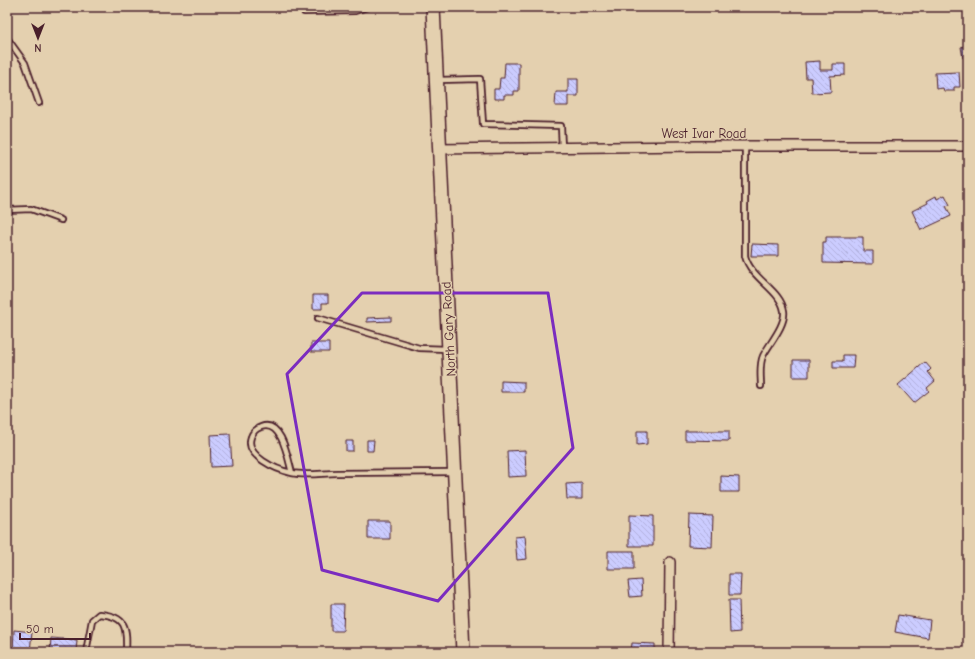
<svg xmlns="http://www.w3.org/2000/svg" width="975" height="659" font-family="'Comic Neue',sans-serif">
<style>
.building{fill:url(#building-back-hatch);stroke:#4a1f2b}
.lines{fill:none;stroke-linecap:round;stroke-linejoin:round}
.lane-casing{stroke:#4a1f2b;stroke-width:8}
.street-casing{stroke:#4a1f2b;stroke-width:12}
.secondary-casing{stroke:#4a1f2b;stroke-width:16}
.lane{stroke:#e4d0af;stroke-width:4.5}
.street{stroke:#e4d0af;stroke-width:9}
.secondary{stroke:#e4d0af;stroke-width:13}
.marked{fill:none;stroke:#7b2cbf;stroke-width:3;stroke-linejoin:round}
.labels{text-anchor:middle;stroke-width:3;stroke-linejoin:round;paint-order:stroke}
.street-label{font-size:13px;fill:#4a1f2b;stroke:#e4d0af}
</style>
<defs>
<pattern id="building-back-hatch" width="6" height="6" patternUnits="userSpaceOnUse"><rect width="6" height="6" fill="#cbccff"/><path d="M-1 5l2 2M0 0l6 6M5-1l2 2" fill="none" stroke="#b0afdb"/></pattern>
</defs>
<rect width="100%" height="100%" fill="#e4d0af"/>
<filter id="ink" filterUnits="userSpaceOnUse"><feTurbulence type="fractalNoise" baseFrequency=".025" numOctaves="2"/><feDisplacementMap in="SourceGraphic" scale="8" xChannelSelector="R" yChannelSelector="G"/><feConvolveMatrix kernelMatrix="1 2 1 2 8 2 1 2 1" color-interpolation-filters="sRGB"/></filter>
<g filter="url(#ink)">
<path class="building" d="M 968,46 L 968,57 L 963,58 L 961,47 Z
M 820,61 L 820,70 L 833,70 L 833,64 L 845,64 L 845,75 L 830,76 L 831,92 L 812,93 L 811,78 L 806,78 L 805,62 Z
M 505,63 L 519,63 L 519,91 L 514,91 L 514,95 L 504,95 L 504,99 L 494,99 L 494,89 L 499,89 L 500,78 L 504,78 Z
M 959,72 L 960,87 L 954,87 L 954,91 L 944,91 L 943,88 L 936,89 L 935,73 Z
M 568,79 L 578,79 L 578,96 L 568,96 L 568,106 L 555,106 L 556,92 L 568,92 Z
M 945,195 L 950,205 L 946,206 L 951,216 L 921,230 L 912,211 L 928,203 L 927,201 L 936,196 L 937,199 Z
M 826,237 L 863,237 L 863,251 L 873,251 L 873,264 L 823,263 L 823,242 L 826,242 Z
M 752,244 L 778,245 L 778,256 L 751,256 Z
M 313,295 L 328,295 L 328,303 L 322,303 L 322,309 L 313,309 Z
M 391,317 L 391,321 L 367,322 L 367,318 Z
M 311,343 L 329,343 L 329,352 L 311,352 Z
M 843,355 L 854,355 L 853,368 L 833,368 L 833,361 L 843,361 Z
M 793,360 L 809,360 L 809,377 L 793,377 Z
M 925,362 L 931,369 L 928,372 L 935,381 L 927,388 L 929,391 L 914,403 L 898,385 Z
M 501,381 L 524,382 L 524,392 L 501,392 Z
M 637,431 L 647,431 L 647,444 L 637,445 Z
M 685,431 L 729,431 L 729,441 L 685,440 Z
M 230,434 L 232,466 L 211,467 L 210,435 Z
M 367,440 L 374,440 L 373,451 L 367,451 Z
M 346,441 L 353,441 L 353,451 L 346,451 Z
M 525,450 L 526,476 L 508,477 L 507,451 Z
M 721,476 L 739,477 L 739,492 L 721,492 Z
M 582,483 L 582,499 L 567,499 L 566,484 Z
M 629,515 L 653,516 L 653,546 L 629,546 Z
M 689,515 L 713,516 L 712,547 L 688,546 Z
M 368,521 L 390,521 L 390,539 L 368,539 Z
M 525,536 L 527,559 L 517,560 L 515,537 Z
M 608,551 L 634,551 L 634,569 L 608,569 Z
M 729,574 L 741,574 L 740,595 L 729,595 Z
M 641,580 L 642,596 L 630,597 L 628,581 Z
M 729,600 L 739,600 L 740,632 L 730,633 Z
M 331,604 L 344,604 L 343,631 L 331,631 Z
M 898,615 L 930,620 L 928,638 L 895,632 Z
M 14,630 L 32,632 L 30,652 L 13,651 Z
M 51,638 L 77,640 L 76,652 L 50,652 Z
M 632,643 L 655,644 L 655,652 L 631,652 Z
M 695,649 L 712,649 L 712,652 L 695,652 Z"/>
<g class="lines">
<g class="lane-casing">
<path id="lane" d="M 302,7 L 304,12 L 355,11 L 367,7
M 7,38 L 25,63 L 39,103
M 438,80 L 480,79 L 483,124 L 561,126 L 562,148
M 745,146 L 745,256 C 751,279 781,290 784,311 C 786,325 769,344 763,356 C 759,365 761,377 761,386
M 7,210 L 31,209 L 61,220
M 318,318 L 419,348 L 447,349
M 292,473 C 288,459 282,419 261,427 C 256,429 253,431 251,437 C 244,456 277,470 292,473 C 305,476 323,473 337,473 C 376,473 414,472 453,472
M 86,652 L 92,620 L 99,614 C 127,616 127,628 126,652"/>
</g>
<g class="street-casing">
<path id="street" d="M 439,149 L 696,146 L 968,146
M 669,652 L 670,562"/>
</g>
<g class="secondary-casing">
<path id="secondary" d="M 433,7 L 463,652"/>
</g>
<use href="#lane" class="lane"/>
<use href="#street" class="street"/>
<use href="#secondary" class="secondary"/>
</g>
</g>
<path class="marked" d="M 362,293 L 548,293 L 573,448 L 438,601 L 322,570 L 287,374 Z"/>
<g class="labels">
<g class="street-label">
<text x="704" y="138">West Ivar Road</text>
<text transform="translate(448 329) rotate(-93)" y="5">North Gary Road</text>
</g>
</g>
<rect width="975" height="659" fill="none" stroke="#e4d0af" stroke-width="24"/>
<rect x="12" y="12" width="951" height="635" fill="none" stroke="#4a1f2b" stroke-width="1.5" filter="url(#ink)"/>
<g transform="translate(38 38) rotate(180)" stroke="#e4d0af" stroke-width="3" paint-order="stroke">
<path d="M0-3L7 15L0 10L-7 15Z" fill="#4a1f2b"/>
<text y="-6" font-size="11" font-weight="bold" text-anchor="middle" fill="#4a1f2b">N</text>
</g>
<path d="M20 633v6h70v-6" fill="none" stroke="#4a1f2b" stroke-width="2"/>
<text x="26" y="633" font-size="12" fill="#4a1f2b" stroke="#e4d0af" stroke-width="3" paint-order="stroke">50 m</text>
</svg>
